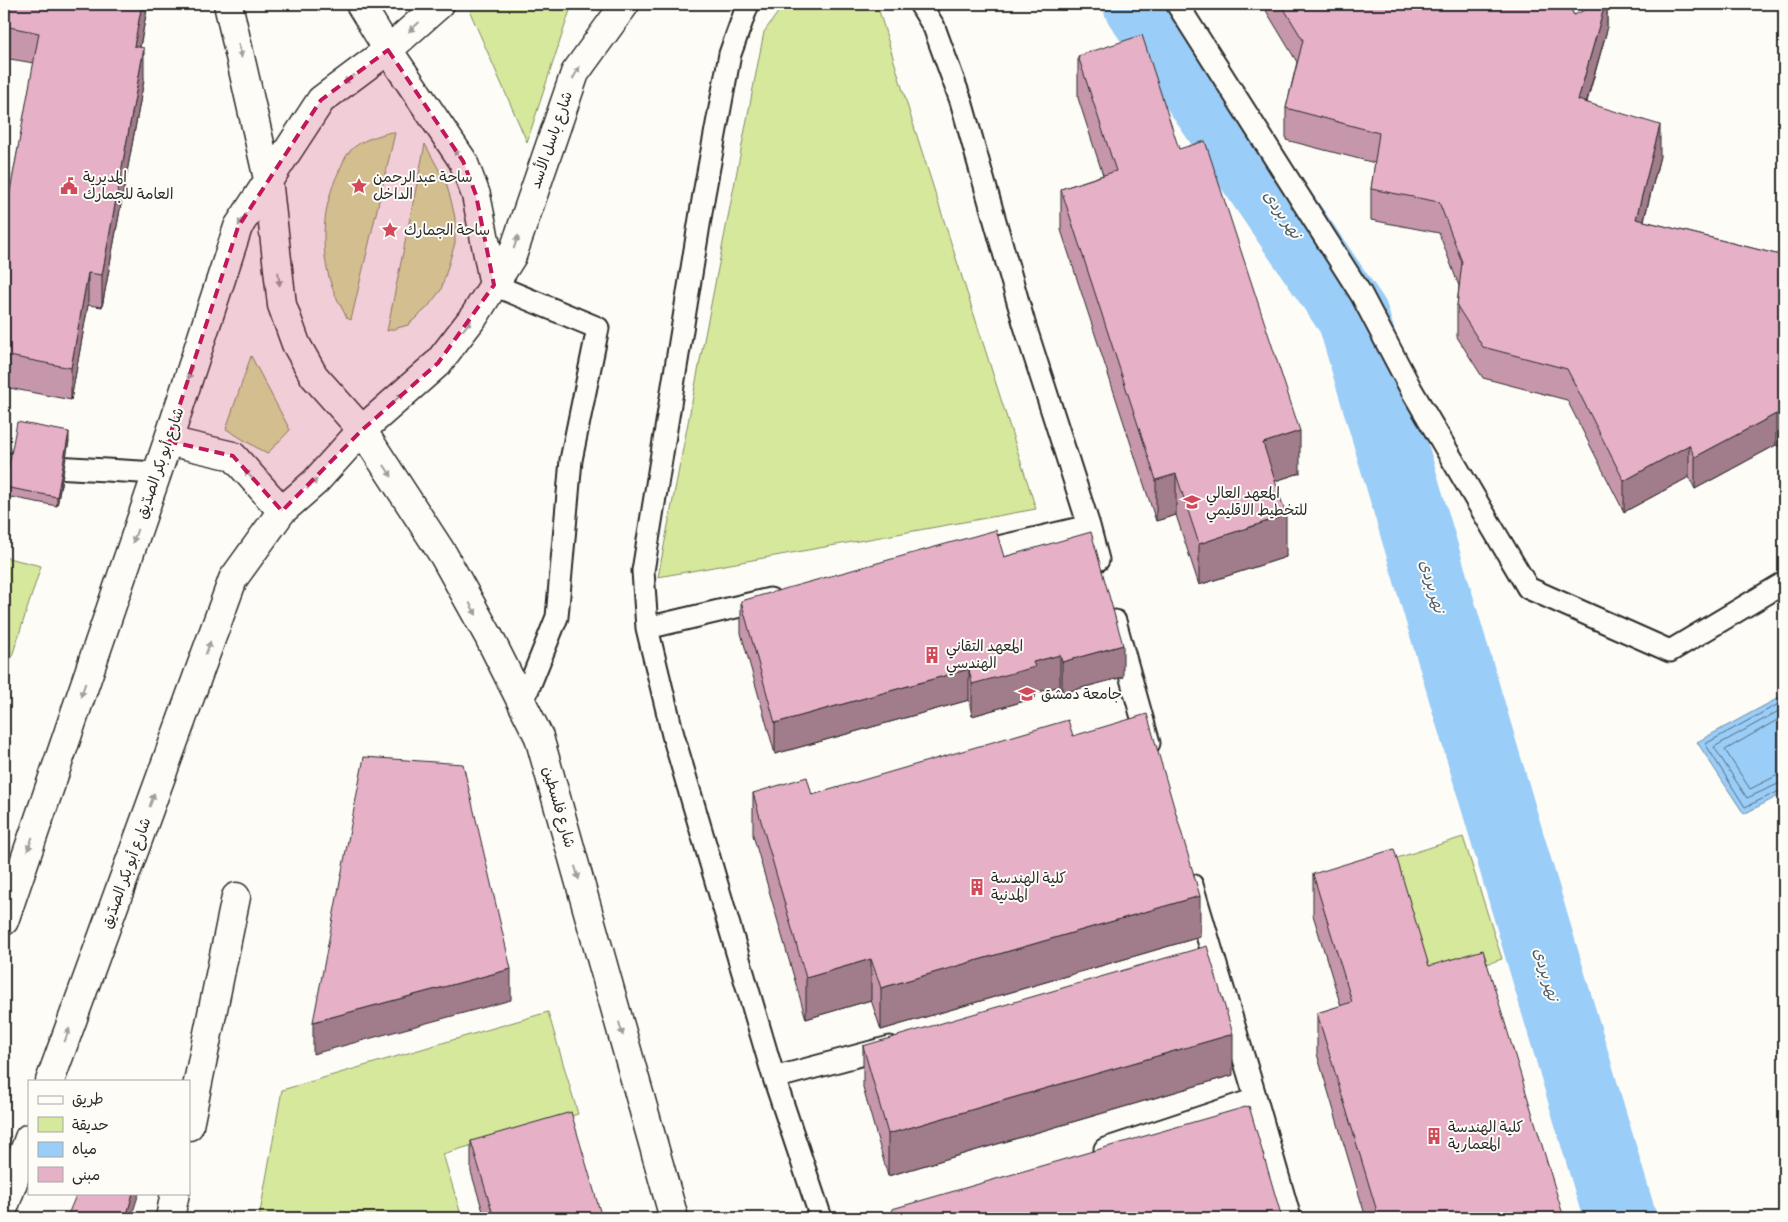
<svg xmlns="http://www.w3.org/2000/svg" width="1788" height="1222" font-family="Pangolin,'Playpen Sans Arabic',sans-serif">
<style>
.green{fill:#d6e89c;stroke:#808a64}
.water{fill:#9acdf7;stroke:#6e8ca5}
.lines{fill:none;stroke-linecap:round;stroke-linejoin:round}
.shore{stroke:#576c7d;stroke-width:1}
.river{stroke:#9acdf7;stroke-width:72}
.service-casing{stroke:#2b2b2b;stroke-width:25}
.minor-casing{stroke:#2b2b2b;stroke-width:31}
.tertiary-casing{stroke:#2b2b2b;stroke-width:31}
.primary-casing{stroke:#2b2b2b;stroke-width:31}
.service{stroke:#fdfcf7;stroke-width:21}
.minor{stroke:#fdfcf7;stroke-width:28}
.tertiary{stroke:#fdfcf7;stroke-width:28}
.primary{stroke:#fdfcf7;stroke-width:28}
.wall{fill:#c697ab;stroke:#2b2b2b}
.shaded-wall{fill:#a17b8b;stroke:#2b2b2b}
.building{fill:#e6b0c7;stroke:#2b2b2b}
.oneway{fill:#9e9e9b}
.marked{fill:#c2185b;fill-opacity:0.2;stroke:#c2185b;stroke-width:4;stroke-dasharray:10 6;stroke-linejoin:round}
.labels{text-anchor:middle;stroke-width:4;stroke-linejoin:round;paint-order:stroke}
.street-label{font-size:15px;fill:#2b2b2b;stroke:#fdfcf7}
.poi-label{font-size:15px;fill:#2b2b2b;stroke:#fdfcf7;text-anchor:start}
.water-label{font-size:16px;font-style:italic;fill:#4c5c68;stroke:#fdfcf7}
</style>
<rect width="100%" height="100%" fill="#fdfcf7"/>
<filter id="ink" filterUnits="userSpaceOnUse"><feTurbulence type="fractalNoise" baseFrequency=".02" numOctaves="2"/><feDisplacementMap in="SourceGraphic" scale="10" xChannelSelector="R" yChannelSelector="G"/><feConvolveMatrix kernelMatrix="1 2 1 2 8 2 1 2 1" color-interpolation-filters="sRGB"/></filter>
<g filter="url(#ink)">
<path class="green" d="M 486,4 L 572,4 L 527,142 L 470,12 L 477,5 Z
M 784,4 L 877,4 L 910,114 L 1036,509 L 658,577 L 764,32 Z
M 391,132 L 395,133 L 351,320 L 347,318 C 342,308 336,298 332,287 C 319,250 322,206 339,171 C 342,165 345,156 350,151 C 360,140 377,136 391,132 Z
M 425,144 L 446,183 L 451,200 L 455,218 L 455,243 L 441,290 L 427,308 L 408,325 L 387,331 Z
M 251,356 L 290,430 L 267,454 L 226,429 Z
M 4,557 L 41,566 L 4,681 Z
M 1463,837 L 1502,959 L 1434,981 L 1394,859 Z
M 548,1012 L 578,1114 L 443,1154 L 462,1218 L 259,1218 L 282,1090 Z"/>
<path class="water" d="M 1784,695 L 1784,793 L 1744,814 L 1697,742 Z"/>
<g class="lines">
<path class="shore" d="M 1784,701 L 1707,743 L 1706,745 L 1745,807 L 1784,789
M 1784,708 L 1714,747 L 1747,798 L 1778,784 L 1784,783
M 1784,716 L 1725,750 L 1750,789 L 1776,776 L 1784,775"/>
<path class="river" d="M 1139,4 L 1353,317 L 1620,1218"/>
<g class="service-casing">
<path id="service" d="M 748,4 L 730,54 L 704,194 L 643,571 L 647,628 L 673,735 L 774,1078 L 821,1218
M 920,4 L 934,27 L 961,101 L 1024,323 L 1089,526 L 1098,560
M 1177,4 L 1361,294 L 1411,389 L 1493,529 L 1528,588 L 1670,651 L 1784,583
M 494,285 L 598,328 L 571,460 L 557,617 L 522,704
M 4,464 L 157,473
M 972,553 L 1089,526
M 1115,621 L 1149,743
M 647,628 L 770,599
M 1192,885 L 1256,1099 L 1290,1218
M 774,1078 L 890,1047
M 1105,1149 L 1256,1099"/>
</g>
<g class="minor-casing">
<path id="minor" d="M 189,1126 L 236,897
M 170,1218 L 175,1193"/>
</g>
<g class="tertiary-casing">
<path id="tertiary" d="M 362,430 L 444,556 L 489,637 L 539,737 L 674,1218"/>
</g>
<g class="primary-casing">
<path id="primary" d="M 228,4 L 268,179 L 282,305 L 296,344 L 314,376 L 362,430
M 360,4 L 388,50 L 463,161 L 476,195 L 494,285
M 168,441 L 233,456 L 282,511
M 4,921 L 168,441 L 238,227 L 321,100 L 388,50 L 440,4
M 50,1081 L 233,579 L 282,511 L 315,482 L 362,430 L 438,363 L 475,315 L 512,256 L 575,73 L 625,4
M 4,1207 L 29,1138"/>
</g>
<use href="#service" class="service"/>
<use href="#minor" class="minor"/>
<use href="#tertiary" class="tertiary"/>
<use href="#primary" class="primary"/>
</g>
<path class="wall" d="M 4,4 L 148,4 L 140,47 L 144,80 L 102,307 L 88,305 L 71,400 L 4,387 L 4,224 L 34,63 L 4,58 Z
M 1262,4 L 1568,4 L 1574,15 L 1607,4 L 1607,30 L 1587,102 L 1660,156 L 1644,221 L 1784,256 L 1784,448 L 1776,445 L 1695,489 L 1689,477 L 1624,512 L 1567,400 L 1483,378 L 1457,337 L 1457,306 L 1459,286 L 1439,233 L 1371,220 L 1371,189 L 1375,163 L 1286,140 L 1286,108 L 1297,62 Z
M 1078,56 L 1179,149 L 1300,473 L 1275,481 L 1286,557 L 1199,585 L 1176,515 L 1156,521 L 1061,230 L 1061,189 L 1103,175 L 1078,98 Z
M 69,441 L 57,506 L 5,496 L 5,487 Z
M 1004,557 L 1123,677 L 1062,693 L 1060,686 L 1035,693 L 1035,698 L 972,716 L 969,700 L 775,754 L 741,633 L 741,601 Z
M 1073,736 L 1200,937 L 881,1030 L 871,1000 L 806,1019 L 753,835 L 753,793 L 812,795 Z
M 1313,874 L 1429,966 L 1564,1218 L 1366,1218 L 1317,1054 L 1317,1013 L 1341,1006 L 1313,915 Z
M 863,1046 L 1233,1075 L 888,1176 L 863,1088 Z
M 471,1141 L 602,1218 L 485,1218 L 471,1172 Z"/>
<path class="shaded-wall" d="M 142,4 L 148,4 L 134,78 L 134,46 Z
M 1605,4 L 1607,4 L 1607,30 L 1578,131 L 1578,100 Z
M 144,48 L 144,80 L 102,307 L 102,275 Z
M 1660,125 L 1660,156 L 1636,251 L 1636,219 Z
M 88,273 L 88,305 L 71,400 L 71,368 Z
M 1776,414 L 1776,445 L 1695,489 L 1695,457 Z
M 1300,431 L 1300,473 L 1263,485 L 1263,443 Z
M 69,432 L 69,441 L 57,506 L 57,497 Z
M 1689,445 L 1689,477 L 1624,512 L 1624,481 Z
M 1176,474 L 1176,515 L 1156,521 L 1156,480 Z
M 1286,515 L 1286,557 L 1199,585 L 1199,544 Z
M 1123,645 L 1123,677 L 1062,693 L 1062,662 Z
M 1060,655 L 1060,686 L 1035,693 L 1035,698 L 972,716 L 972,684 L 1033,662 Z
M 969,669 L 969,700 L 775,754 L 775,723 Z
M 1200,896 L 1200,937 L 881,1030 L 881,988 Z
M 871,959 L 871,1000 L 806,1019 L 806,978 Z
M 511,969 L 511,1000 L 313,1054 L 313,1022 Z
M 1233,1034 L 1233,1075 L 888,1176 L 888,1134 Z
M 133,1193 L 139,1193 L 131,1218 L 126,1218 Z"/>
<path class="building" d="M 4,4 L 142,4 L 134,46 L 144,48 L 102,275 L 88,273 L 71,368 L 4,355 L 4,224 L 39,33 L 4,26 Z
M 1281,4 L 1568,4 L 1574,15 L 1597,4 L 1605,4 L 1578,100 L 1660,125 L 1636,219 L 1784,256 L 1784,416 L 1776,414 L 1695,457 L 1689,445 L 1624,481 L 1567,369 L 1483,347 L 1457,306 L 1462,262 L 1439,202 L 1371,189 L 1379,133 L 1286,108 L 1303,40 Z
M 1142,35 L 1179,149 L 1205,141 L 1300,431 L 1263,443 L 1286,515 L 1199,544 L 1176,474 L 1156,480 L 1061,189 L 1116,171 L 1078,56 Z
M 17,422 L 69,432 L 57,497 L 5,487 Z
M 996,530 L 1004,557 L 1091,532 L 1123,645 L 1062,662 L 1060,655 L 1033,662 L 1035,667 L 972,684 L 969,669 L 775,723 L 741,601 Z
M 1147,714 L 1200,896 L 881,988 L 871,959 L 806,978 L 753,793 L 807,777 L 812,795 L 1068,720 L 1073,736 Z
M 364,757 L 463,764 L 511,969 L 313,1022 Z
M 1394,849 L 1429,966 L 1483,950 L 1564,1218 L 1379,1218 L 1317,1013 L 1352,1002 L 1313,874 Z
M 1207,946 L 1233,1034 L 888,1134 L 863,1046 Z
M 1249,1106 L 1282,1218 L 895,1218 L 892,1209 Z
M 571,1112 L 602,1218 L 494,1218 L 471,1141 Z
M 77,1193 L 133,1193 L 126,1218 L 74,1218 L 67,1217 Z"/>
<defs><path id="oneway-solid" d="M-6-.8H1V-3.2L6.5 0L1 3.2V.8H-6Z" transform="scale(1.25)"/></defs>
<g class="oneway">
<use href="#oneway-solid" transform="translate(414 27) rotate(138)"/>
<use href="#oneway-solid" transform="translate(240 51) rotate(77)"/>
<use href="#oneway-solid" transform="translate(576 73) rotate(-62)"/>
<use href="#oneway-solid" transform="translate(349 79) rotate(143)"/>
<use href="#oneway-solid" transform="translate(458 155) rotate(-124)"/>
<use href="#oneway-solid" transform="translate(242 220) rotate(122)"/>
<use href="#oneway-solid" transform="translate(516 242) rotate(-71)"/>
<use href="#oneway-solid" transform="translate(279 279) rotate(84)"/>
<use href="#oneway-solid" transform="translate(467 325) rotate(-52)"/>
<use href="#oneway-solid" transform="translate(190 373) rotate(108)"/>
<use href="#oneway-solid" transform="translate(398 398) rotate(-41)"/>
<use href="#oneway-solid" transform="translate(388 471) rotate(57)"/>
<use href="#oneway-solid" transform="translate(249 475) rotate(-132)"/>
<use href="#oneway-solid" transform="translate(312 484) rotate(-44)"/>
<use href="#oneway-solid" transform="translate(135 536) rotate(109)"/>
<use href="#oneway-solid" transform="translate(473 609) rotate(61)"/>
<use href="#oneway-solid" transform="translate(208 648) rotate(-70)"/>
<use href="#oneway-solid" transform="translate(83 690) rotate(109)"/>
<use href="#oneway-solid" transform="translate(152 800) rotate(-70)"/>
<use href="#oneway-solid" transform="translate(30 844) rotate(109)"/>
<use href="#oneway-solid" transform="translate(577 873) rotate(74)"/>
<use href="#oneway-solid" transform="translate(621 1029) rotate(74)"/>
<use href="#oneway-solid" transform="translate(67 1035) rotate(-70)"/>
</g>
</g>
<path class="marked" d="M 388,50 L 463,161 L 476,195 L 494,285 L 438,363 L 362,430 L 282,511 L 233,456 L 168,441 L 238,227 L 321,100 Z"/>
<defs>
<g id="civic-bare" transform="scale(1.35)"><path d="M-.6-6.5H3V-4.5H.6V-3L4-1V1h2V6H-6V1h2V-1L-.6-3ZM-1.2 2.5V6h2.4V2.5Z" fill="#d1495b" stroke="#fdfcf7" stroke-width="2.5" paint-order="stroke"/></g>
<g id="sight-bare" transform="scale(1.35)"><path d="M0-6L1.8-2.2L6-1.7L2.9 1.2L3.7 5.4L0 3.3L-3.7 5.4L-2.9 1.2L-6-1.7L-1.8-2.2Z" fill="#d1495b" stroke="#fdfcf7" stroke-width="2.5" paint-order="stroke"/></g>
<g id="university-bare" transform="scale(1.35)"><path d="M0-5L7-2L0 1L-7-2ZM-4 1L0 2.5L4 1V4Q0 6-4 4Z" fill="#d1495b" stroke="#fdfcf7" stroke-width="2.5" paint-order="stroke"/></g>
<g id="building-bare" transform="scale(1.35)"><path d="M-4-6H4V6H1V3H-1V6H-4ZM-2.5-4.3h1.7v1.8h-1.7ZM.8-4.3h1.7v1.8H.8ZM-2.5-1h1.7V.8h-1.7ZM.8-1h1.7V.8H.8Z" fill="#d1495b" stroke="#fdfcf7" stroke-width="2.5" paint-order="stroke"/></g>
</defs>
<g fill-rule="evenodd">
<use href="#civic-bare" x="69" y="186"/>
<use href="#sight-bare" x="359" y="186"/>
<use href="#sight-bare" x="390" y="230"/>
<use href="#university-bare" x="1192" y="502"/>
<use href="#building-bare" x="932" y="655"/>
<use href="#university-bare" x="1027" y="694"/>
<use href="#building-bare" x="977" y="887"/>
<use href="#building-bare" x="1434" y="1136"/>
</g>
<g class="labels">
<g class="street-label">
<text transform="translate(551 140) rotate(-71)" y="5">شارع باسل الأسد</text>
<text transform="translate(160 463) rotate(-71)" y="5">شارع أبو بكر الصدّيق</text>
<text transform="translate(559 807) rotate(74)" y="5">شارع فلسطين</text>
<text transform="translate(126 873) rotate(-70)" y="5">شارع أبو بكر الصدّيق</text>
</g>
<g class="poi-label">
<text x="83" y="182">المديرية<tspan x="83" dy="17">العامة للجمارك</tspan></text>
<text x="373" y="182">ساحة عبدالرحمن<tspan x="373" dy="17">الداخل</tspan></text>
<text x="404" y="235">ساحة الجمارك</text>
<text x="1206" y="498">المعهد العالي<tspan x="1206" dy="17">للتخطيط الاقليمي</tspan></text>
<text x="946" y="651">المعهد التقاني<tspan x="946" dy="17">الهندسي</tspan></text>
<text x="1041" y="699">جامعة دمشق</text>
<text x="991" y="883">كلية الهندسة<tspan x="991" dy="17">المدنية</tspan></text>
<text x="1448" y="1132">كلية الهندسة<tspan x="1448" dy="17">المعمارية</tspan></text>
</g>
<g class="water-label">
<text transform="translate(1283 214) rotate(56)" y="6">نهر بردى</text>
<text transform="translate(1433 586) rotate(74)" y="6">نهر بردى</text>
<text transform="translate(1547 974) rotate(74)" y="6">نهر بردى</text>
</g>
</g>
<rect width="1788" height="1222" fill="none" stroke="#fdfcf7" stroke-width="20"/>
<rect x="10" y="10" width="1768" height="1202" fill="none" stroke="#2b2b2b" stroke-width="2" filter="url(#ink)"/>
<rect x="28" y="1080" width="162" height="115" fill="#fdfcf7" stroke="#a9a8a5"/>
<rect x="38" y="1096" width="25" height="8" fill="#fdfcf7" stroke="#a9a8a5"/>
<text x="72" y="1104" font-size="15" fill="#2b2b2b">طريق</text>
<rect x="38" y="1117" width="25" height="15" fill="#d6e89c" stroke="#a9a8a5"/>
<text x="72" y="1130" font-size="15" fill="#2b2b2b">حديقة</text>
<rect x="38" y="1142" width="25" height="15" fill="#9acdf7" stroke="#a9a8a5"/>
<text x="72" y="1154" font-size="15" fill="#2b2b2b">مياه</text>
<rect x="38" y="1167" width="25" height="15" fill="#e6b0c7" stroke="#a9a8a5"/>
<text x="72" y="1180" font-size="15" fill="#2b2b2b">مبنى</text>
</svg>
